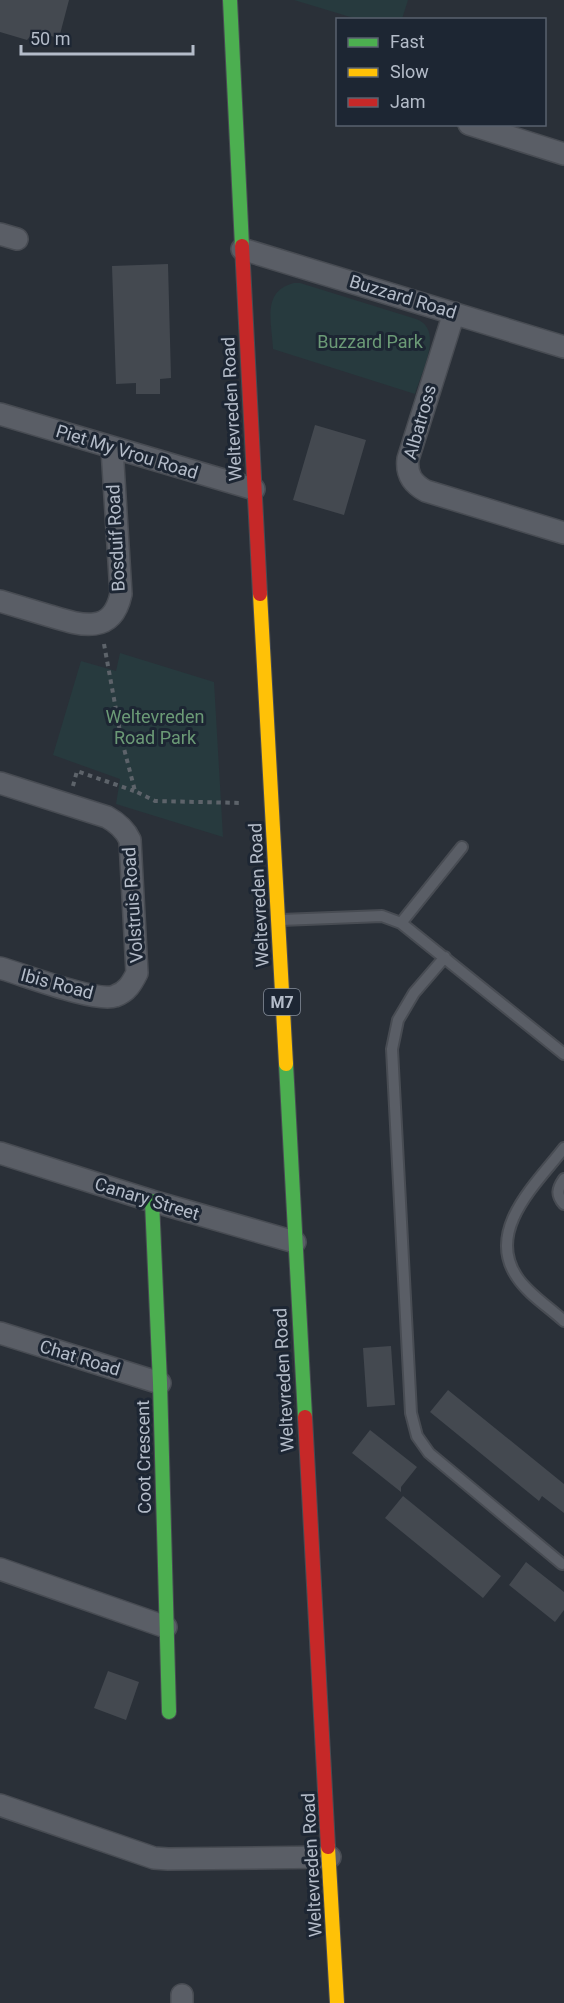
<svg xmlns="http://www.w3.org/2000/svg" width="564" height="2003" font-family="Roboto,sans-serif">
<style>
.green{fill:#273a3e}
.building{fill:#444950}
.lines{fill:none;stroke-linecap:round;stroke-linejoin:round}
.lane-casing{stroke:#484c53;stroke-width:14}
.street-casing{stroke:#484c53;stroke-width:24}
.fast-casing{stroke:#484c53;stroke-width:16}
.slow-casing{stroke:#484c53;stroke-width:16}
.jam-casing{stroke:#484c53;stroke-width:16}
.path{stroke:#5d636a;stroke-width:4;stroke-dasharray:4.5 4.5;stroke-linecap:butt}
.lane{stroke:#5a5e66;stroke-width:10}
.street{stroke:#5a5e66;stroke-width:21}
.fast{stroke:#4caf50;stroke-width:14}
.slow{stroke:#ffc107;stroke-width:14}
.jam{stroke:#c62828;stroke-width:14}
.labels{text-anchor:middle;stroke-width:6;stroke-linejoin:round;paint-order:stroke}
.shield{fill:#1d2633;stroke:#878f9c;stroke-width:1.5}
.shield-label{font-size:16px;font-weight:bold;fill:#b4bcc9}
.street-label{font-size:18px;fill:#b4bcc9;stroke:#1d2633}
.park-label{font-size:18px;fill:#6b9a76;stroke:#1d2633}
</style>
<rect width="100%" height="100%" fill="#2a3038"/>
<path class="green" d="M 294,0 L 408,0 L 402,19 L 357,19 Z
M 294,283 L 300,283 L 416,319 C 445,329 421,373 415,394 L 273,349 C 272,323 261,291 294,283 Z
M 120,653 L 214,682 L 223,837 L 116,804 L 120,779 L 53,755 L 81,661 L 116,671 Z"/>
<path class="building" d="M 0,0 L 69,0 L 59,38 L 34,32 L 27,40 L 0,32 Z
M 168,264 L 171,378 L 160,379 L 160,394 L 136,394 L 136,383 L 116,384 L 112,266 Z
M 315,425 L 366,440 L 344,515 L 293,500 Z
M 391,1346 L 395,1405 L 367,1407 L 363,1348 Z
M 448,1390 L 564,1484 L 564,1513 L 542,1496 L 539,1501 L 430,1412 Z
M 370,1430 L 417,1467 L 401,1487 L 401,1492 L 352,1453 Z
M 403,1496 L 501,1576 L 483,1598 L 385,1518 Z
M 526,1562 L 564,1592 L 564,1610 L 555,1622 L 509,1585 Z
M 108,1671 L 139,1682 L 126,1720 L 94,1708 Z"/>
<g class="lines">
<g class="lane-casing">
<path id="lane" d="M 281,920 L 382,916 L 401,923 L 564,1054
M 401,923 L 462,847
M 445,957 L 414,993 L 398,1020 L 392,1049 L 411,1413 L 417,1436 L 429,1453 L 562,1564
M 564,1148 C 537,1183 485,1230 517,1277 C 528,1294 549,1307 564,1321
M 564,1179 C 557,1189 556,1195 564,1204"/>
</g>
<g class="street-casing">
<path id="street" d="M 469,124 L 564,154
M 0,234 L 17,239
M 242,249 L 564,347
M 454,313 L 408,459 C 406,475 413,484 426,491 L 564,533
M 0,414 L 254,489
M 0,601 C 17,606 33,611 50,616 C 80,625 112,636 121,594 L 112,448
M 0,783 L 107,817 C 118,823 125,829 130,840 L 137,973 C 132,983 127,992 115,996 C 96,1003 22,974 0,968
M 0,1153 L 152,1201 L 295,1242
M 0,1333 L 160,1383
M 0,1569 L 166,1627
M 0,1805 L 154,1858 L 168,1859 L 330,1857
M 182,1995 L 182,2003"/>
</g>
<g class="fast-casing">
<path id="fast" d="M 230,0 L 242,246
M 286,1064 L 305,1417
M 152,1201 L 160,1383 L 169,1712"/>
</g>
<g class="slow-casing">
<path id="slow" d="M 260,594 L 286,1064
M 328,1847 L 337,2003"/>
</g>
<g class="jam-casing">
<path id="jam" d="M 242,246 L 260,594
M 305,1417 L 328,1847"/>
</g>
<path class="path" d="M 104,644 L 121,737 L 135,791 L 155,801 L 242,803
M 73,786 L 77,771 L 134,791"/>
<use href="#lane" class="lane"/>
<use href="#street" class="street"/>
<use href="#fast" class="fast"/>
<use href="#slow" class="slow"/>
<use href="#jam" class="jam"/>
</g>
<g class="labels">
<rect class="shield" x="264" y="989" width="36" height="26" rx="4.5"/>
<g class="shield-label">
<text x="282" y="1008">M7</text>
</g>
<g class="street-label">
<text transform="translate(403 297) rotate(17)" y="6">Buzzard Road</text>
<text transform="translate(232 409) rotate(-93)" y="6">Weltevreden Road</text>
<text transform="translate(420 422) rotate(-74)" y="6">Albatross</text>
<text transform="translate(127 452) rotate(17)" y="6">Piet My Vrou Road</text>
<text transform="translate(116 538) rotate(-93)" y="6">Bosduif Road</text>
<text transform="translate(259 895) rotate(-93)" y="6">Weltevreden Road</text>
<text transform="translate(133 905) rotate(-94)" y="6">Volstruis Road</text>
<text transform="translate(57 984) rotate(15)" y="6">Ibis Road</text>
<text transform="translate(147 1199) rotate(17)" y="6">Canary Street</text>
<text transform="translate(80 1358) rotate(17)" y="6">Chat Road</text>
<text transform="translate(284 1380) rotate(-93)" y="6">Weltevreden Road</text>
<text transform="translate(144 1457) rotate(-91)" y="6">Coot Crescent</text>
<text transform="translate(312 1865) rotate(-93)" y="6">Weltevreden Road</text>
</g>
<g class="park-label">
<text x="370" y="348">Buzzard Park</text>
<text x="155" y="723">Weltevreden<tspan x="155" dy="21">Road Park</tspan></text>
</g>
</g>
<rect x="336" y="18" width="210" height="108" fill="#1d2633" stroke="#59626f" stroke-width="1.5"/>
<rect x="348" y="38" width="30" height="9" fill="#4caf50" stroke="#59626f" stroke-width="1.5"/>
<text x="390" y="48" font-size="18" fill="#b4bcc9">Fast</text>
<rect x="348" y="68" width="30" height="9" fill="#ffc107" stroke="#59626f" stroke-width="1.5"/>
<text x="390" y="78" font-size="18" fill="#b4bcc9">Slow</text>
<rect x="348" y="98" width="30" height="9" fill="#c62828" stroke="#59626f" stroke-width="1.5"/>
<text x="390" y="108" font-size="18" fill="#b4bcc9">Jam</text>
<path d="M21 45v9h172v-9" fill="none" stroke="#b4bcc9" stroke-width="3"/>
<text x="30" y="45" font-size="18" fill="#b4bcc9" stroke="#1d2633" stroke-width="4.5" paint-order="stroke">50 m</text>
</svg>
